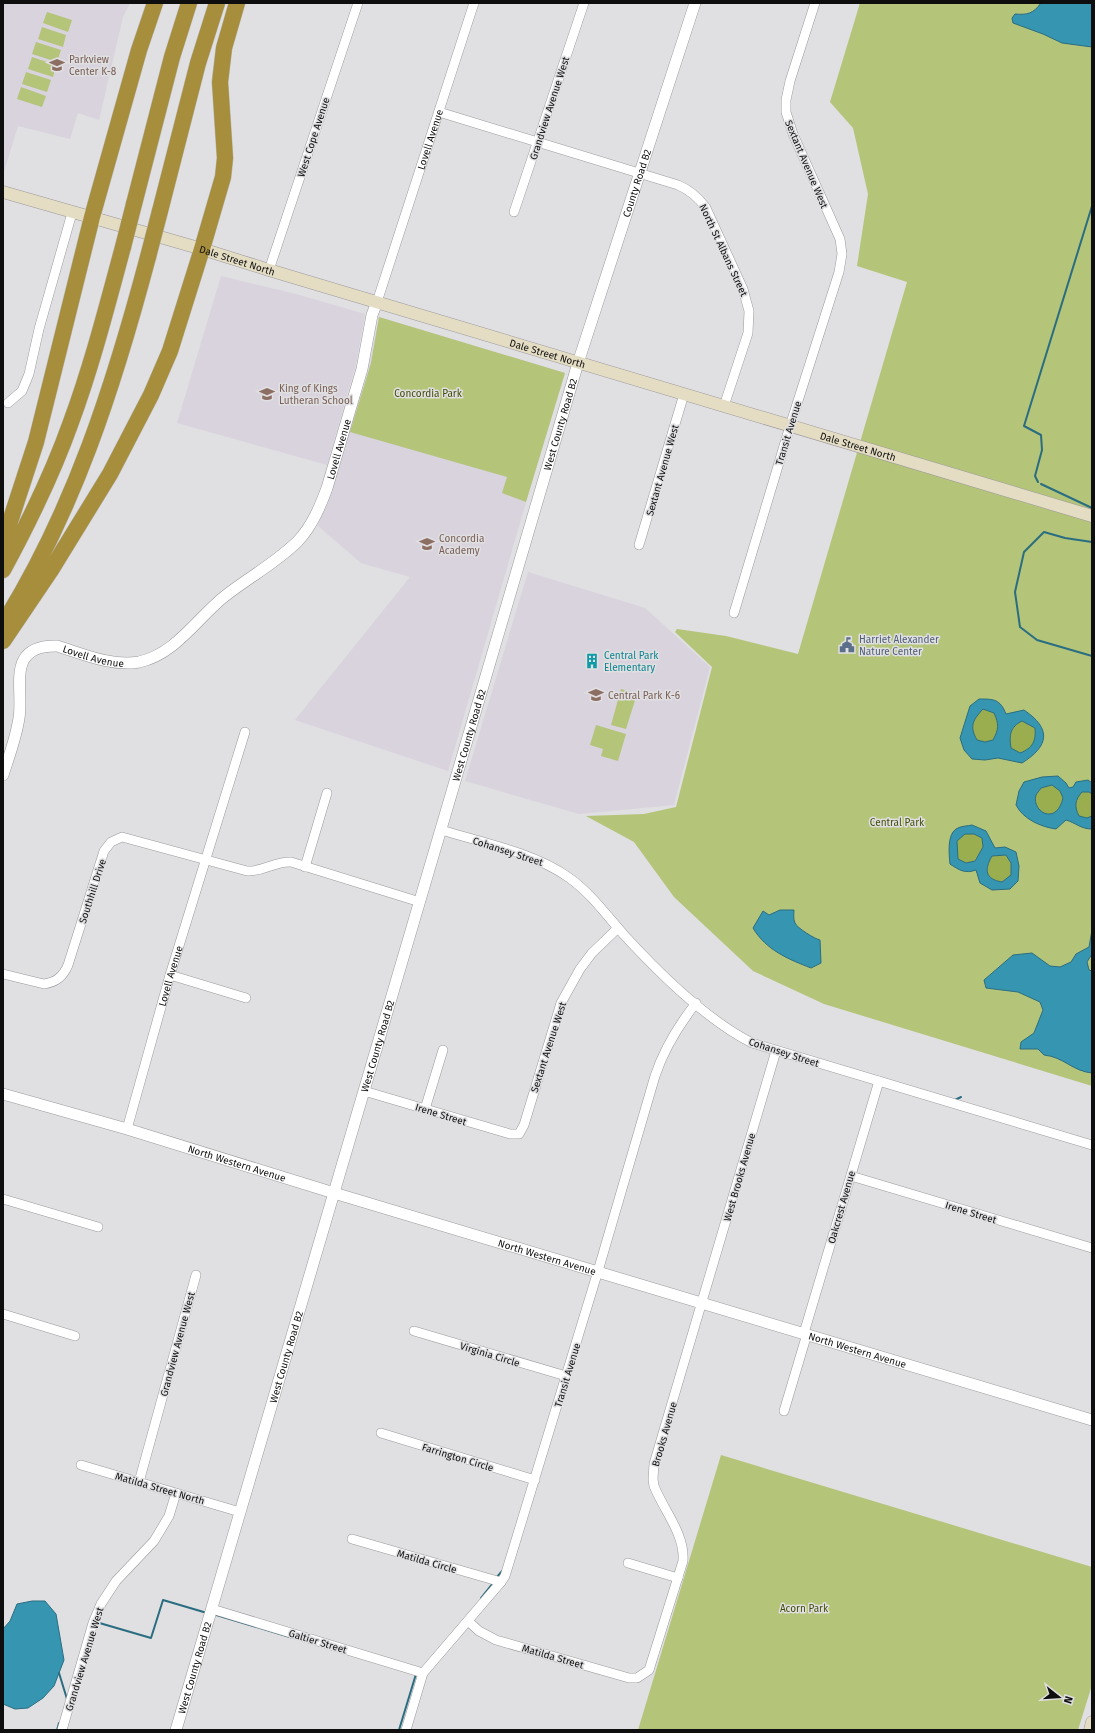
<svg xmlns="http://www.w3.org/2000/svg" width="1095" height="1733" font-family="'Fira Sans',sans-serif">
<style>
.built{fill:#d8d3dd}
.green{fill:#b4c479}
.forest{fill:#9aad4f}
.water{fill:#3696b2;stroke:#2a6d81;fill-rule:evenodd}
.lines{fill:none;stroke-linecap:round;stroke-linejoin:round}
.stream{stroke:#2a6d81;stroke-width:2}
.minor-casing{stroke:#9b999c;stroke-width:10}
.tertiary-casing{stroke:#9b999c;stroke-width:12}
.secondary-casing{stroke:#9b999c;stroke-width:13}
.motorway-casing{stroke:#bcbcbc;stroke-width:17}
.minor{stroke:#fff;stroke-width:9}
.tertiary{stroke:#fff;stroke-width:11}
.secondary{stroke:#e4ddc4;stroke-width:12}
.motorway{stroke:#a68e3c;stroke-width:16}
.motorway-bridge-casing{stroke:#bcbcbc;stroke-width:17;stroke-linecap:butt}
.motorway-bridge{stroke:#a68e3c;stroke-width:16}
.labels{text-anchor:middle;stroke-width:3;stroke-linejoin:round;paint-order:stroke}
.education-label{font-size:10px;fill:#785e54;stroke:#e0dfe2;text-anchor:start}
.street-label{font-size:10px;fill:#0f0e0f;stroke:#e0dfe2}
.park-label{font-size:10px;fill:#424d04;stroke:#e0dfe2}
.service-label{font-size:10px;fill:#4e5e75;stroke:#e0dfe2;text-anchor:start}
.culture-label{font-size:10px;fill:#0d838f;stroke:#e0dfe2;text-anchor:start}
</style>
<rect width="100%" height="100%" fill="#e0dfe2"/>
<path class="built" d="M 3,3 L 130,3 L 123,17 L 99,120 L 78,113 L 70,139 L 18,126 L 3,175 Z
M 221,276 L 296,294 L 365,314 L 356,364 L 327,465 L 177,423 Z
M 379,317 L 565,373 L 526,502 L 448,771 L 295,720 L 410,577 L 361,563 L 318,526 L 367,377 Z
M 528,572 L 645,608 L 710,667 L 674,805 L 579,814 L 465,781 Z"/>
<path class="green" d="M 860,3 L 1092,3 L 1092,1086 L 824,1004 L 753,971 L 674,897 L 634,842 L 586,816 L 644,814 L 676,807 L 712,667 L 675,632 L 677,629 L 726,636 L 798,654 L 907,282 L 857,266 L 868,194 L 853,128 L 830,102 Z
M 47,12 L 72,20 L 68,32 L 43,23 Z
M 42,27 L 66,35 L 63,47 L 38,39 Z
M 36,42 L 61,50 L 57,62 L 32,54 Z
M 32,57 L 56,65 L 53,77 L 28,69 Z
M 26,72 L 51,80 L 47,92 L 22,84 Z
M 21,87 L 46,96 L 42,107 L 17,99 Z
M 379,317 L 565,373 L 526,502 L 502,493 L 507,477 L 350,432 L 371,363 Z
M 621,689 L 637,694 L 626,729 L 611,725 Z
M 596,725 L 626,734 L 618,761 L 601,756 L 603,749 L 590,745 Z
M 721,1455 L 1092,1567 L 1092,1685 L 1078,1730 L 638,1730 Z"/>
<path class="forest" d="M 983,709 L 994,713 C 999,724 999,729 993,740 L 985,742 L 977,740 C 969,726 973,721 983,709 Z
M 1022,721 L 1035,728 C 1036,742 1033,748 1020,753 L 1011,748 C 1009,735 1010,727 1022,721 Z
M 1052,785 L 1060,791 L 1063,798 C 1056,827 1031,811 1036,795 C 1037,793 1040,790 1041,788 Z
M 1082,792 L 1089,792 L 1092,794 L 1092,816 L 1087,818 L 1079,816 C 1074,806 1075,800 1082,792 Z
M 965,834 L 974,834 L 982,838 L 983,847 L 974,861 L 966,863 L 958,859 L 957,841 Z
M 1006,855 L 1011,863 L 1011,875 L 1002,882 C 985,878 984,871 992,856 Z"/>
<path class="water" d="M 1041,3 L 1092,3 L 1092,47 L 1062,43 L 1043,34 L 1013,23 L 1012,18 L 1015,14 C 1027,15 1033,14 1041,3 Z
M 979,699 C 994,699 1000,699 1006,714 L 1024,710 C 1052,729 1049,746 1022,763 L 998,758 L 985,760 L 972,759 L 964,750 L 960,738 L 970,706 ZM 983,709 L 994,713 C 999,724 999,729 993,740 L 985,742 L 977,740 C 969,726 973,720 983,709 ZM 1022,721 L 1035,728 C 1036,741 1033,748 1020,753 L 1011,748 C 1009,735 1010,727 1022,721 Z
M 1058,776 L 1066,783 L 1069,788 L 1073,787 L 1076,782 L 1088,780 L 1092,783 L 1092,794 L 1089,792 L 1082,792 C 1075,800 1074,806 1079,816 L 1087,818 L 1092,816 L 1092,829 C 1081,829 1076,823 1066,820 L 1056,829 C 1041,827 1023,819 1016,805 L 1019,791 L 1024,782 L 1042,777 ZM 1052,785 L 1060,791 L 1063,798 C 1056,827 1031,811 1036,795 C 1037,793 1040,790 1041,788 Z
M 972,825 L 986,831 L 995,848 L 1005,847 L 1016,852 L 1019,866 L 1018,881 L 1010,889 L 992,890 L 980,883 L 976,870 C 965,874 959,870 950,864 C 949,854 947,835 956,829 C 960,826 968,826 972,825 ZM 965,834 L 974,834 L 982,838 L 983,847 L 975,861 L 966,863 L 958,859 L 957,841 ZM 992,856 L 1006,855 L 1011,863 L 1011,875 L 1002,882 C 985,879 984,870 992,856 Z
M 780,910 L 794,910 C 794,913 793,919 795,923 C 797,928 815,939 820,940 L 821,963 L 811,968 C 788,959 766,950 753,928 L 763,911 L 769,915 Z
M 1092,930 L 1092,954 L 1087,962 L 1089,970 L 1092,971 L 1092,1073 C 1072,1071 1064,1057 1044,1055 L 1038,1049 L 1020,1049 L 1021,1042 L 1034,1033 L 1043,1010 L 1040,1002 L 1018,992 L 986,988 L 984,980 L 1013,955 L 1032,953 L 1050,966 L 1060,967 L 1071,962 L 1076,954 L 1089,947 Z
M 32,1601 L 45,1601 L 56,1614 L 64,1660 L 54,1686 L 43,1698 L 28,1708 L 15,1709 L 3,1704 L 3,1629 L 10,1621 L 17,1604 Z"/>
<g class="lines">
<path class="stream" d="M 1038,482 L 1035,476 L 1042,450 L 1041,435 L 1024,426 L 1092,206
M 1041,484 L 1092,508
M 1092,542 L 1065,538 L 1044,532 L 1024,552 L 1015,592 L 1020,627 L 1037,640 L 1092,656
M 955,1100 L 961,1097
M 497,1577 L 503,1570
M 481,1598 L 493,1583
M 213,1614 L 293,1638
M 96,1622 L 151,1638 L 163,1600 L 207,1613
M 59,1673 L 67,1699
M 57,1730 L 59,1723
M 399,1730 L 416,1674"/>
<g class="minor-casing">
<g id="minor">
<path d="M 439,112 L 678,185 C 690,190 698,197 706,208 L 743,289 L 749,311 L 748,333 L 724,406"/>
<path d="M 514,212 L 584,3"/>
<path d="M 269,270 L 358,3"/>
<path id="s1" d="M 377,302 L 474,3"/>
<path d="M 8,403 L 22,391 L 29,374 L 39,329 L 72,213"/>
<path d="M 639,545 L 684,394"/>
<path d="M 734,613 L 790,426 L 839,272 L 842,254 L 840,239 L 793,134 L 786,112 L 786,100 L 790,81 L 815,3"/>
<path d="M 441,830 C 481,842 534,853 568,877 C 591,893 607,916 625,936 C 659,973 707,1020 752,1043 L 1092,1145"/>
<path d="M 305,867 L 327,793"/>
<path d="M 3,974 L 44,984 C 56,982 63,977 68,965 L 104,851 L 111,842 L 122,837 L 247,871 C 263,872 275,861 291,862 L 420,902"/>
<path d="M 170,975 L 246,998"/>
<path d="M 364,1091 L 510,1134 L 519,1134 L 524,1125 L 561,1003 L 580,969 L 592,953 L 618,928"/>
<path d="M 425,1109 L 443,1050"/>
<path id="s2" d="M 127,1129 L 170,975 L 245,732"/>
<path d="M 851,1176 L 1092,1248"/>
<path d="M 3,1199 L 98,1227"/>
<path d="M 3,1314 L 75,1336"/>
<path d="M 414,1331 L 566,1376"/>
<path d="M 804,1333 L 879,1081"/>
<path d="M 784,1411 L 807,1334"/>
<path d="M 381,1433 L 535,1480"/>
<path d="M 81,1465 L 240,1512"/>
<path d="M 139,1482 L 196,1275"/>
<path d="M 352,1539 L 501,1582"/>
<path d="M 628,1563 L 678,1578"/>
<path d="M 212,1609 L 423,1673"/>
<path d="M 468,1621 L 479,1631 L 496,1640 L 629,1678 L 637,1678 L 649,1670 L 683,1561 C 685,1534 664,1511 654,1486 L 653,1479 L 654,1464 L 776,1051"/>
<path d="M 62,1730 L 93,1623 L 101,1604 L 116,1581 L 154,1541 L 169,1516 L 176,1493"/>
<path d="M 406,1730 L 423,1673 L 501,1582 L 505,1576 L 598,1271 L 655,1076 C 664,1049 678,1026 696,1003"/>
</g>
</g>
<g class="tertiary-casing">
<g id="tertiary">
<path id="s3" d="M 3,775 C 9,756 16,738 19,718 C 24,688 5,645 57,646 C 83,654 112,667 139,662 C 176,654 198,617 225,596 C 249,577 276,563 298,541 C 312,526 320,507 327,488 L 362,369 L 372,315 L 377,302"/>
<path id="s4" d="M 3,1094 L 127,1129 L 334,1193 L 1092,1420"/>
<path id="s5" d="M 176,1730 L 578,363 L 695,3"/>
</g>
</g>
<g class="secondary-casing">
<g id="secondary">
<path id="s6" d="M 3,192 L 202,249 L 269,270 L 1092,516"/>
<path d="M 1090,1730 L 1092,1722"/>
</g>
</g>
<g class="motorway-casing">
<path id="motorway" d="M 134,204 L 172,57 L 189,3
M 160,211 L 198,63 L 217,3
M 3,543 L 36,442 L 92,217 L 139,50 L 155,3
M 3,570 C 29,522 53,473 71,422 C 92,365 107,306 123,247
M 3,624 C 74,511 114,385 148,257
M 3,641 L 51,570 L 110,474 L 151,395 L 170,351 L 202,249 L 223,177 L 225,158 L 220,82 L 224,48 L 237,3"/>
</g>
<use href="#minor" class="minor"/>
<use href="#tertiary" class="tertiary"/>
<use href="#secondary" class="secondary"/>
<use href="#motorway" class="motorway"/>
<g class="motorway-bridge-casing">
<path id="motorway-bridge" d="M 123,247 L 134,204
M 148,257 L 160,211"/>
</g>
<use href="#motorway-bridge" class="motorway-bridge"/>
</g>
<defs>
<g id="school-bare" transform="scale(1.2)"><path d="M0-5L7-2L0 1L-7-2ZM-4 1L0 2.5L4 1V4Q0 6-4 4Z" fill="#8d6e63" stroke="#e0dfe2" stroke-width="2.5" paint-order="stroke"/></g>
<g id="civic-bare" transform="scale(1.2)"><path d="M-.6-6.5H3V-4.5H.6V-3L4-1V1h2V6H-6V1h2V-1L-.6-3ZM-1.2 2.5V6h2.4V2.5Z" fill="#5c6f8a" stroke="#e0dfe2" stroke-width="2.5" paint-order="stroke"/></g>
<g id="building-bare" transform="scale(1.2)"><path d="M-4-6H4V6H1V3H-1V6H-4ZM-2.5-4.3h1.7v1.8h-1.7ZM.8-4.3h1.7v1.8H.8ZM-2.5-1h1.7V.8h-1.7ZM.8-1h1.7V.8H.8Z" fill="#0f9aa8" stroke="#e0dfe2" stroke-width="2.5" paint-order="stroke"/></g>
</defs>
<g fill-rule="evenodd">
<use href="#school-bare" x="57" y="65"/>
<use href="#school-bare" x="267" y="394"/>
<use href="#school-bare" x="427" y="544"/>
<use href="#civic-bare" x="847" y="645"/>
<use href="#building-bare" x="592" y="661"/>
<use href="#school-bare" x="596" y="695"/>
</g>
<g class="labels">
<g class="education-label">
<text x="69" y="63">Parkview<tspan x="69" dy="12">Center K-8</tspan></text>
<text x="279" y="392">King of Kings<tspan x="279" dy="12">Lutheran School</tspan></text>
<text x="439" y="542">Concordia<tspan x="439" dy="12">Academy</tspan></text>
<text x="608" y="699">Central Park K-6</text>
</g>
<g class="street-label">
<text transform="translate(549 108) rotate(-72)" y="4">Grandview Avenue West</text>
<text transform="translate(313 137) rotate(-72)" y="4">West Cope Avenue</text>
<text dy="4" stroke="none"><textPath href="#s1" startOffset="171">Lovell Avenue</textPath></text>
<text transform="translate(807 164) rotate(67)" y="4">Sextant Avenue West</text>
<text dy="4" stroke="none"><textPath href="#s5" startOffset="1614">County Road B2</textPath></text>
<text transform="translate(724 250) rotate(65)" y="4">North St Albans Street</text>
<text dy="4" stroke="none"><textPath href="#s6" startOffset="244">Dale Street North</textPath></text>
<text dy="4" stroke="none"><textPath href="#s6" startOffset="568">Dale Street North</textPath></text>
<text dy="4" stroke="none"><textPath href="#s5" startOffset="1361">West County Road B2</textPath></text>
<text transform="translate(788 433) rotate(-73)" y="4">Transit Avenue</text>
<text dy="4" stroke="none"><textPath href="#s6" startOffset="892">Dale Street North</textPath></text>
<text dy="4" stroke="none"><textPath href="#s3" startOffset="543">Lovell Avenue</textPath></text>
<text transform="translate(662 470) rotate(-74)" y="4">Sextant Avenue West</text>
<text dy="4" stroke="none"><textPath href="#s3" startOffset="194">Lovell Avenue</textPath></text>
<text dy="4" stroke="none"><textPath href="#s5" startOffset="1037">West County Road B2</textPath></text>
<text transform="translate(508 851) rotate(18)" y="4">Cohansey Street</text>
<text transform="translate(92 891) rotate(-72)" y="4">Southhill Drive</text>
<text dy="4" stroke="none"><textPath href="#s2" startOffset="159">Lovell Avenue</textPath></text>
<text dy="4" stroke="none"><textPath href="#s5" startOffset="713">West County Road B2</textPath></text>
<text transform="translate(548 1047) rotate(-72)" y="4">Sextant Avenue West</text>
<text transform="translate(784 1052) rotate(18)" y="4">Cohansey Street</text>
<text transform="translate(441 1114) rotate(17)" y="4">Irene Street</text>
<text dy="4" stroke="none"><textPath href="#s4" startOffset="244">North Western Avenue</textPath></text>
<text transform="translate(739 1177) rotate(-74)" y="4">West Brooks Avenue</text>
<text transform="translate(841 1207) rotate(-74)" y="4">Oakcrest Avenue</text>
<text transform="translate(971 1212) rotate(17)" y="4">Irene Street</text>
<text dy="4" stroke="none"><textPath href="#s4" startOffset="568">North Western Avenue</textPath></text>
<text transform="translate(177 1344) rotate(-75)" y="4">Grandview Avenue West</text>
<text dy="4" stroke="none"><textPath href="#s4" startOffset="892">North Western Avenue</textPath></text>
<text transform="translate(490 1354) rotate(17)" y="4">Virginia Circle</text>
<text dy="4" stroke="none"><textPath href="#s5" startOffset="389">West County Road B2</textPath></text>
<text transform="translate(567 1375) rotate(-73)" y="4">Transit Avenue</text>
<text transform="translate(664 1434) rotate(-74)" y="4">Brooks Avenue</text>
<text transform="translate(458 1457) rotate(17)" y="4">Farrington Circle</text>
<text transform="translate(160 1488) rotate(16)" y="4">Matilda Street North</text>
<text transform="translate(427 1561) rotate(16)" y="4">Matilda Circle</text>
<text transform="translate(318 1641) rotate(17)" y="4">Galtier Street</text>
<text transform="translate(553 1656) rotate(16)" y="4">Matilda Street</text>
<text transform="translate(84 1659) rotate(-73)" y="4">Grandview Avenue West</text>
<text dy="4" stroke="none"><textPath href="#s5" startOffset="65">West County Road B2</textPath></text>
</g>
<g class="park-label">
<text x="428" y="397">Concordia Park</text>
<text x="897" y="826">Central Park</text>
<text x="804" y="1612">Acorn Park</text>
</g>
<g class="service-label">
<text x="859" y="643">Harriet Alexander<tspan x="859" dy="12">Nature Center</tspan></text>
</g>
<g class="culture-label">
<text x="604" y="659">Central Park<tspan x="604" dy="12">Elementary</tspan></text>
</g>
</g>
<rect width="1095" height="1733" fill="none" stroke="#0f0e0f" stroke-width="8"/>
<g transform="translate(1059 1697) rotate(107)" stroke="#e0dfe2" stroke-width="3" paint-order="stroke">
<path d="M0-3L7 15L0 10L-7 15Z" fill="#0f0e0f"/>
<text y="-6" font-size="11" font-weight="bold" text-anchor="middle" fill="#0f0e0f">N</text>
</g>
</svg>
